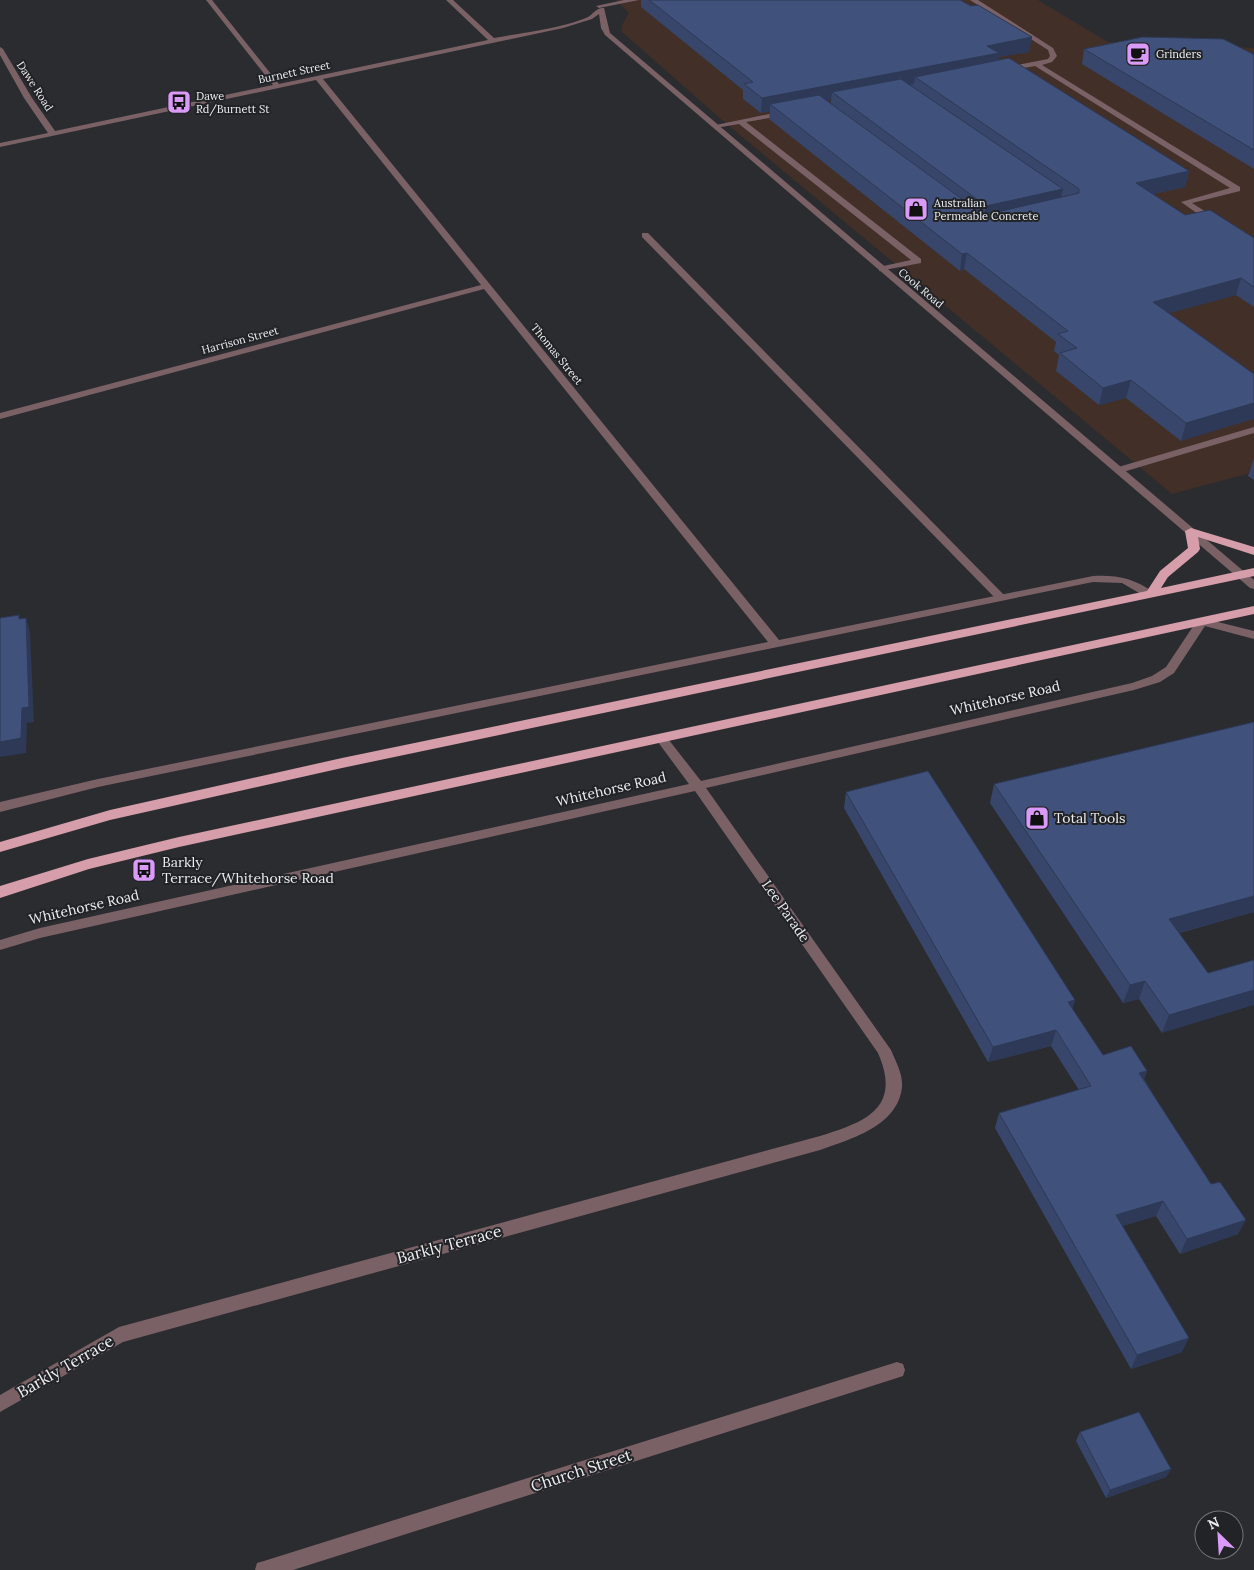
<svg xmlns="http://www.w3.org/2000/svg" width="1254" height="1570" font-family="Lora,serif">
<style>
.industrial{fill:#412f28}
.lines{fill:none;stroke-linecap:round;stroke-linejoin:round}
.service{fill:#7a6166;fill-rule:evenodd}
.minor{fill:#7a6166;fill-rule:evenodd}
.trunk{fill:#d69eaa;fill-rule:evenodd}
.wall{fill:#37466a;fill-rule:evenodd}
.shaded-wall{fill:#2d3956}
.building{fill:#40517b;stroke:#2d3956}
.labels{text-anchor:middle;stroke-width:4;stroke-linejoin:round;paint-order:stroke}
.far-poi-label{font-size:11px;fill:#edeef0;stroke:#212326;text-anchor:start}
.far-street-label{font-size:11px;fill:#edeef0;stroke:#212326}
.street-label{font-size:14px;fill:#edeef0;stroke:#212326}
.poi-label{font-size:14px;fill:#edeef0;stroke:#212326;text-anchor:start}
.near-street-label{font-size:16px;fill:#edeef0;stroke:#212326}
</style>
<rect width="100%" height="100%" fill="#2b2c30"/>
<path class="industrial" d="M 616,0 L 1038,0 L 1108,42 L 1254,48 L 1254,472 L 1172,494 L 722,120 L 621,31 L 622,25 L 629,13 Z"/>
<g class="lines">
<path class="service" d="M 624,0 L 639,0 L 599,8 L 596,6 Z
M 970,0 L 978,0 L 1053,48 L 1057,56 L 1052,62 L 1042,65 L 1240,187 L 1240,191 L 1192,203 L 1217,219 L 1217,223 L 1211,223 L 1181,202 L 1230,188 L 1035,66 L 1002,72 L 1002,68 L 1048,59 L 1050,56 L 1048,50 Z
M 784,111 L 787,111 L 787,115 L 746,122 L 921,259 L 921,263 L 879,271 L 879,267 L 911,260 L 739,124 L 715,128 L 711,126 Z
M 642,233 L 648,233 L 1005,596 L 1007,598 L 1005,600 L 997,600 L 642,237 Z
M 1254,427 L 1254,433 L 1123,472 L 1115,472 L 1114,470 L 1115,468 Z"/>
<path class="minor" d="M 206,0 L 212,0 L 279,84 L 488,40 L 446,0 L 453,0 L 494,38 C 521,33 564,28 588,17 C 594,13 597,7 604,8 L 610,33 L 1254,580 L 1254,589 L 1250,588 L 605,35 L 601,28 L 599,14 L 592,19 L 563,28 L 323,79 L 779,640 L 1093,576 C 1117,575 1134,578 1154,593 L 1156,595 L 1154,597 L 1146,597 L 1122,583 L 1093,582 L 98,787 L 0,812 L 0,802 L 98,779 L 768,642 L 484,289 L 0,419 L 0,413 L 481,285 L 316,80 L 0,147 L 0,143 L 48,133 L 24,98 L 0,55 L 0,47 L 3,49 L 32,98 L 55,131 L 273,85 Z
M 1202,618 L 1254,631 L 1254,639 L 1205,626 L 1174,673 L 1160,682 L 1134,690 L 706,788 L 891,1050 C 896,1062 903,1074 902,1087 C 898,1126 851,1139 820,1150 L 123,1342 L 0,1412 L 0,1395 L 119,1327 L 820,1136 C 866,1122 902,1108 878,1053 L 695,791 L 40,938 L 0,950 L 0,940 L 40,928 L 689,784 L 655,738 L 661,734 L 665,735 L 701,781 L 1132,683 L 1152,676 L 1166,667 L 1198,619 Z
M 897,1362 L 903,1364 L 905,1370 L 903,1376 L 897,1378 L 293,1570 L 255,1570 L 257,1563 L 264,1561 Z"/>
<path class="trunk" d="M 1191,528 L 1254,547 L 1254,555 L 1198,537 L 1200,549 L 1198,552 L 1168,577 L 1161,588 L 1254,568 L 1254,576 L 342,768 L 110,820 L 0,852 L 0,842 L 110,810 L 342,758 L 1147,591 L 1160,571 L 1188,548 L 1185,531 Z
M 1254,606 L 1254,614 L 179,847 L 89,869 L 0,898 L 0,886 L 88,859 L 179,837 Z"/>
</g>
<path class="wall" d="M 641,0 L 960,0 L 971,6 L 1032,37 L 1029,52 L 999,57 L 998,61 L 1189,171 L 1185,187 L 1153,194 L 1185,215 L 1254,238 L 1254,307 L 1236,295 L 1169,313 L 1254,374 L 1181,441 L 1126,398 L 1099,405 L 1056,371 L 1059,355 L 1054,351 L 1056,342 L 964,269 L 960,271 L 769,119 L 770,111 L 761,113 L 743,99 L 743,90 L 641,7 ZM 827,100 L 831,100 L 831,103 Z
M 1084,49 L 1254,54 L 1254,169 L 1082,64 Z
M 1254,458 L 1254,480 L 1248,476 Z
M 1254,722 L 1254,912 L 1179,933 L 1208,973 L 1162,1033 L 1139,999 L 1123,1003 L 990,803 L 994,784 Z
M 846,792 L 1075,1000 L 1072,1009 L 1103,1055 L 1147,1071 L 1144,1079 L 1238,1234 L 1180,1254 L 1156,1216 L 1122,1226 L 1182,1352 L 1131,1369 L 995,1128 L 999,1113 L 1079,1090 L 1051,1046 L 988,1062 L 844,808 Z
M 1080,1432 L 1171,1469 L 1166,1477 L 1106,1498 L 1076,1441 Z"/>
<path class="shaded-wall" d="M 1032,37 L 1029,52 L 999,57 L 997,68 L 915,77 L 914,84 L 839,98 L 832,92 L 831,100 L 778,110 L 770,104 L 770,111 L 761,113 L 762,98 L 987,46 Z
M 1189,171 L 1185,187 L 1132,199 L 1136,183 Z
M 1063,189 L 1059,205 L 983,223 L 986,206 Z
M 967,253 L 964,269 L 960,271 L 962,254 Z
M 1241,278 L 1236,295 L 1149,319 L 1153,302 Z
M 1131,380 L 1126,398 L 1099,405 L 1103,388 Z
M 1254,403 L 1254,419 L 1181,441 L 1186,423 Z
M 26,618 L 30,632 L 34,722 L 27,723 L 26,753 L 0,757 L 0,742 L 22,708 Z
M 1254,896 L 1254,912 L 1162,937 L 1169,919 Z
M 1145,981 L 1139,999 L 1123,1003 L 1130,985 Z
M 1254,990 L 1254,1005 L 1162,1033 L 1169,1015 Z
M 1075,1000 L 1070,1016 L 1068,1002 Z
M 1056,1030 L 1051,1046 L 988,1062 L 993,1047 Z
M 1147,1071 L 1141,1086 L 1139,1073 Z
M 1163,1201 L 1156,1216 L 1110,1230 L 1116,1215 Z
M 1246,1220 L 1238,1234 L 1180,1254 L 1187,1239 Z
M 1189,1338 L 1182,1352 L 1131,1369 L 1137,1355 Z
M 1171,1469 L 1166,1477 L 1106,1498 L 1110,1490 Z"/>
<path class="building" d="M 649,0 L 960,0 L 971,6 L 978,5 L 1032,37 L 987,46 L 999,53 L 762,98 L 744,84 L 753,82 Z
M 1143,37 L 1223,39 L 1253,54 L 1254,54 L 1254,150 L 1084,49 Z
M 1009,58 L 1189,171 L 1136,183 L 1185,215 L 1210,210 L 1254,238 L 1254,287 L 1241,278 L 1153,302 L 1254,374 L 1254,403 L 1186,423 L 1131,380 L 1103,388 L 1060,353 L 1077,348 L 1058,334 L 1068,331 L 967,253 L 962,254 L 770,104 L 819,95 L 984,215 L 1079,193 L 1079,189 L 915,77 Z
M 901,79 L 1063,189 L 986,206 L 832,92 Z
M 19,615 L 19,619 L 26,618 L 29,707 L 22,708 L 21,738 L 0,742 L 0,618 Z
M 1254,722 L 1254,896 L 1169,919 L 1208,973 L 1254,960 L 1254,990 L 1169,1015 L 1145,981 L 1130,985 L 994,784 Z
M 928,771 L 1075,1000 L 1068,1002 L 1103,1055 L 1131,1046 L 1147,1071 L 1139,1073 L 1211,1184 L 1220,1182 L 1246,1220 L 1187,1239 L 1163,1201 L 1116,1215 L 1189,1338 L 1137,1355 L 999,1113 L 1091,1086 L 1056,1030 L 993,1047 L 846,792 Z
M 1139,1412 L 1171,1469 L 1110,1490 L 1080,1432 Z"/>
<defs>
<g id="cafe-square" transform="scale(1.25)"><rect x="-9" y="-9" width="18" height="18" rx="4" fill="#da9af7" stroke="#212326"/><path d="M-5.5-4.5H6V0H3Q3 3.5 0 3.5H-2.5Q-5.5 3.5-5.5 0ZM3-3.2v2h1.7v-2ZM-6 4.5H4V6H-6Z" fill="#111"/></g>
<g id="bus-square" transform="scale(1.25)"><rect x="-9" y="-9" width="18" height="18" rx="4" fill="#da9af7" stroke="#212326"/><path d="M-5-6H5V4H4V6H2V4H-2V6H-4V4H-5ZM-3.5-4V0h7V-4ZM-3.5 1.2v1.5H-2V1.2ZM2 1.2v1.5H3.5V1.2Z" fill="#111"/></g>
<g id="shop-square" transform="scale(1.25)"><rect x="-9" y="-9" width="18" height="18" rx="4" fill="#da9af7" stroke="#212326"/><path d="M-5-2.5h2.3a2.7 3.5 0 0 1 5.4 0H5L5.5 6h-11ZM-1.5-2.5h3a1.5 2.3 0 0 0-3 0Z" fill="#111"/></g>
</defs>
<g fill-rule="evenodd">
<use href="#cafe-square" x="1138" y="54"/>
<use href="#bus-square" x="179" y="102"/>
<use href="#shop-square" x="916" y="209"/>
<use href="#shop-square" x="1037" y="818"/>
<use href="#bus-square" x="144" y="870"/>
</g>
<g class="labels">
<g class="far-poi-label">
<text x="1156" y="58">Grinders</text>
<text x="196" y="100">Dawe<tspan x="196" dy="13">Rd/Burnett St</tspan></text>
<text x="934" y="207">Australian<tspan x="934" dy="13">Permeable Concrete</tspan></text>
</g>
<g class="far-street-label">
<text transform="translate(294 72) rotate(-12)" y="4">Burnett Street</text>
<text transform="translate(35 86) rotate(57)" y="4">Dawe Road</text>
<text transform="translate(921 288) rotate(40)" y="4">Cook Road</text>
<text transform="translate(240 340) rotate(-15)" y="4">Harrison Street</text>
<text transform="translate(557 354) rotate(51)" y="4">Thomas Street</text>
</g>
<g class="street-label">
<text transform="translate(1005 698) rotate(-13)" y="5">Whitehorse Road</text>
<text transform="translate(611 789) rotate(-13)" y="5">Whitehorse Road</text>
<text transform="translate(84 907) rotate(-13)" y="5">Whitehorse Road</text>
<text transform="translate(786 911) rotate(55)" y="5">Lee Parade</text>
</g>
<g class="poi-label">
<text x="1054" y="823">Total Tools</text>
<text x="162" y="867">Barkly<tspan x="162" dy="16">Terrace/Whitehorse Road</tspan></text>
</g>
<g class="near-street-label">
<text transform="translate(449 1244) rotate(-15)" y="6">Barkly Terrace</text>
<text transform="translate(65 1366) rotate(-30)" y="6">Barkly Terrace</text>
<text transform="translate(581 1470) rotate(-18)" y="6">Church Street</text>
</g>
</g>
<g transform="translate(1219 1535) rotate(335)"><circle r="24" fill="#212326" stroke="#737477"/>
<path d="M0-4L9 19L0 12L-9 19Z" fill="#da9af7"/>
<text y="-8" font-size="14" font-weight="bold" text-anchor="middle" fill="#edeef0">N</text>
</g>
</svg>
